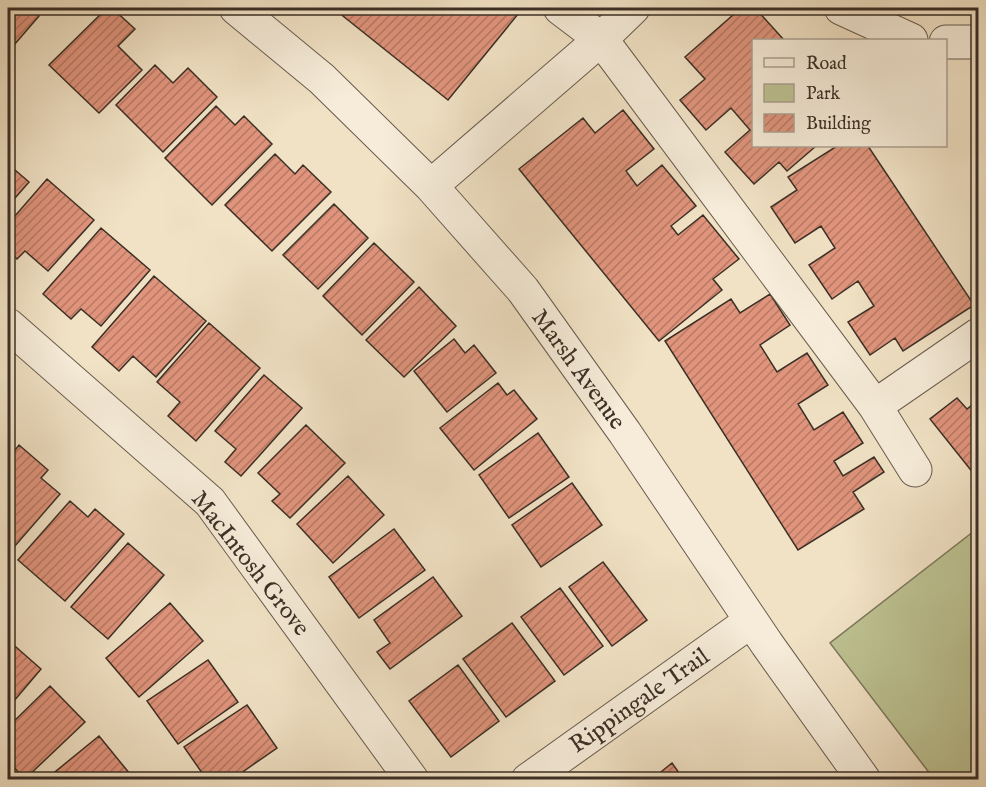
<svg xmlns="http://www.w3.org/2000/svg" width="986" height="787" font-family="'IM FELL English',serif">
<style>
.green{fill:#bdc292;stroke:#7c785c;stroke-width:1.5}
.building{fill:url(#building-hatch);stroke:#3b2f26;stroke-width:1.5}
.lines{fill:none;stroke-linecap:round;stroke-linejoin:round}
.minor-casing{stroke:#685c4e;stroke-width:35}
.minor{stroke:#f6ecd9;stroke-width:33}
.labels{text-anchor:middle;stroke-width:4.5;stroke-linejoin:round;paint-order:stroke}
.street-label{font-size:24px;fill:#3b2f26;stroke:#f6ecd9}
</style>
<defs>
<pattern id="building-hatch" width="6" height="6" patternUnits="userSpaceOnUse" patternTransform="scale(1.5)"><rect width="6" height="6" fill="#e0947c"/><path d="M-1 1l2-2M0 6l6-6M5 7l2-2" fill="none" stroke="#b77965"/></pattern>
</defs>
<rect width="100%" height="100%" fill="#f1e2c5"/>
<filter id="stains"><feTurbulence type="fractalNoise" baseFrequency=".00333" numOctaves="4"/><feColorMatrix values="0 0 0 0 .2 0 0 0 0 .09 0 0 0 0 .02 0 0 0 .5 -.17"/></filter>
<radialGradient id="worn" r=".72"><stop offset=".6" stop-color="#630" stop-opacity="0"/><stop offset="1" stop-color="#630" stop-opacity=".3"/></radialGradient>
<path class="green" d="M 978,528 L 978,779 L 934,779 L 830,643 Z"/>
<path class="building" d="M 8,8 L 30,8 L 39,16 L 8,52 Z
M 107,8 L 112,8 L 135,29 L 118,46 L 142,70 L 99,113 L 49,65 Z
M 333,8 L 523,8 L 448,100 Z
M 741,8 L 755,8 L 784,40 L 754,40 L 754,146 L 816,146 L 787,171 L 779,162 L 754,184 L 725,152 L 750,130 L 731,108 L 706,130 L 680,100 L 705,79 L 685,57 Z
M 155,65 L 173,83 L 188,68 L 217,97 L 163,152 L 116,105 Z
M 216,106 L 235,125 L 244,116 L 272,144 L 212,205 L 165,158 Z
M 623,110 L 654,149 L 626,171 L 637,186 L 662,165 L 696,206 L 671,226 L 678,235 L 703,215 L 739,259 L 713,279 L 722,290 L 659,341 L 519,169 L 583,118 L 595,133 Z
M 837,146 L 868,146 L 974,305 L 903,351 L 895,338 L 870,355 L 848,322 L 874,306 L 858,281 L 832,299 L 809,265 L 835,248 L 821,226 L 795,243 L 771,207 L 797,190 L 788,177 Z
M 275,154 L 295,174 L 303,165 L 331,192 L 272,251 L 225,205 Z
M 8,164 L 29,182 L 8,206 Z
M 47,179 L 94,220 L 48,271 L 25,251 L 17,259 L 8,250 L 8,224 Z
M 334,204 L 368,238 L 318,289 L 283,255 Z
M 101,228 L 150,270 L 101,326 L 81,309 L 71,319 L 43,294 Z
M 374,243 L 414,282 L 362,335 L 323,296 Z
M 154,276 L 206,321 L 156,377 L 133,356 L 119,371 L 92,347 Z
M 419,287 L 456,326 L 404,377 L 366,340 Z
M 770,294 L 790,325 L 760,345 L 777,372 L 807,353 L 828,385 L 798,404 L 814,430 L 843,412 L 863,443 L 834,461 L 843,476 L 874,457 L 884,472 L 853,492 L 864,509 L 798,550 L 665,341 L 731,299 L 740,313 Z
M 209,323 L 260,368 L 196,441 L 168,416 L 180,402 L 157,382 Z
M 454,339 L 465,353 L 474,345 L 496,373 L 447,412 L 414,371 Z
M 264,375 L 302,408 L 241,476 L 225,462 L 236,449 L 215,431 Z
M 498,383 L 507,395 L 514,390 L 537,419 L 474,470 L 440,428 Z
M 957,398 L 967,409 L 978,400 L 978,479 L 930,419 Z
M 306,425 L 345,463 L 290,518 L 272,501 L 280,494 L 258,473 Z
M 538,433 L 569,477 L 509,518 L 479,475 Z
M 19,445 L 48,470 L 41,478 L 60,494 L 8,554 L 8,459 Z
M 348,476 L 384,515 L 333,563 L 297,524 Z
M 572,483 L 602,525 L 541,567 L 512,525 Z
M 70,501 L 88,517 L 95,509 L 124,534 L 65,601 L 18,560 Z
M 394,529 L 425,570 L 359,618 L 329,577 Z
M 128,543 L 164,575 L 108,639 L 71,607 Z
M 603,562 L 647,620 L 612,646 L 569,587 Z
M 433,577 L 462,616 L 390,669 L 377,652 L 390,643 L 374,620 Z
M 560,588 L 603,646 L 564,675 L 521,617 Z
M 170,603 L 203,641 L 139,697 L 106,658 Z
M 512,623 L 555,681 L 506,717 L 463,659 Z
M 8,640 L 41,669 L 8,708 Z
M 208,660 L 238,702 L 178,744 L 147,701 Z
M 458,665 L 499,721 L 451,757 L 409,701 Z
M 50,686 L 85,722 L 25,779 L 8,761 L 8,727 Z
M 247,705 L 277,748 L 231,780 L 207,780 L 184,747 Z
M 99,736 L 130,774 L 124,780 L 45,780 Z
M 672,763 L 684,780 L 651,780 Z"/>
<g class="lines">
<g class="minor-casing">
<path id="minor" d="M 236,8 L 322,79 L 431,186 L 523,290 L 625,433 L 767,644 L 864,780
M 560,8 L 601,39 L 875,406 L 915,470
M 841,8 L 911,40
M 946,42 L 978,42
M 431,186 L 601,39 L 633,8
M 8,325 L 210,502 L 412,780
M 875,406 L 978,335
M 528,780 L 751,621"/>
</g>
<use href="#minor" class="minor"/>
</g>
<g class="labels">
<g class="street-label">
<text transform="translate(579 369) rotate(54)" y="8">Marsh Avenue</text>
<text transform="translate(251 563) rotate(52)" y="8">MacIntosh Grove</text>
<text transform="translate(639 700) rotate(-35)" y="8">Rippingale Trail</text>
</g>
</g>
<rect width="986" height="787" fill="none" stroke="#f1e2c5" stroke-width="30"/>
<rect x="9" y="9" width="968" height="769" fill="none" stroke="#3b2f26" stroke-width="3"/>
<rect x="15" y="15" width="956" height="757" fill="none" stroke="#3b2f26" stroke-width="1.5"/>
<rect x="752" y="39" width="195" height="108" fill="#f6ecd9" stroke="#aba091" stroke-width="1.5"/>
<rect x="764" y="58" width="30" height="9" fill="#f6ecd9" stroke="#aba091" stroke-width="1.5"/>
<text x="806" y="69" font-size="18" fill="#3b2f26">Road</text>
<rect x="764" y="84" width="30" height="18" fill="#bdc292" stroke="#aba091" stroke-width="1.5"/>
<text x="806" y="99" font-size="18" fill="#3b2f26">Park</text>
<rect x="764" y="114" width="30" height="18" fill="url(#building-hatch)" stroke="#aba091" stroke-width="1.5"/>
<text x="806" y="129" font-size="18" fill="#3b2f26">Building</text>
<rect width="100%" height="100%" filter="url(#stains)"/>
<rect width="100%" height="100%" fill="url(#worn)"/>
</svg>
